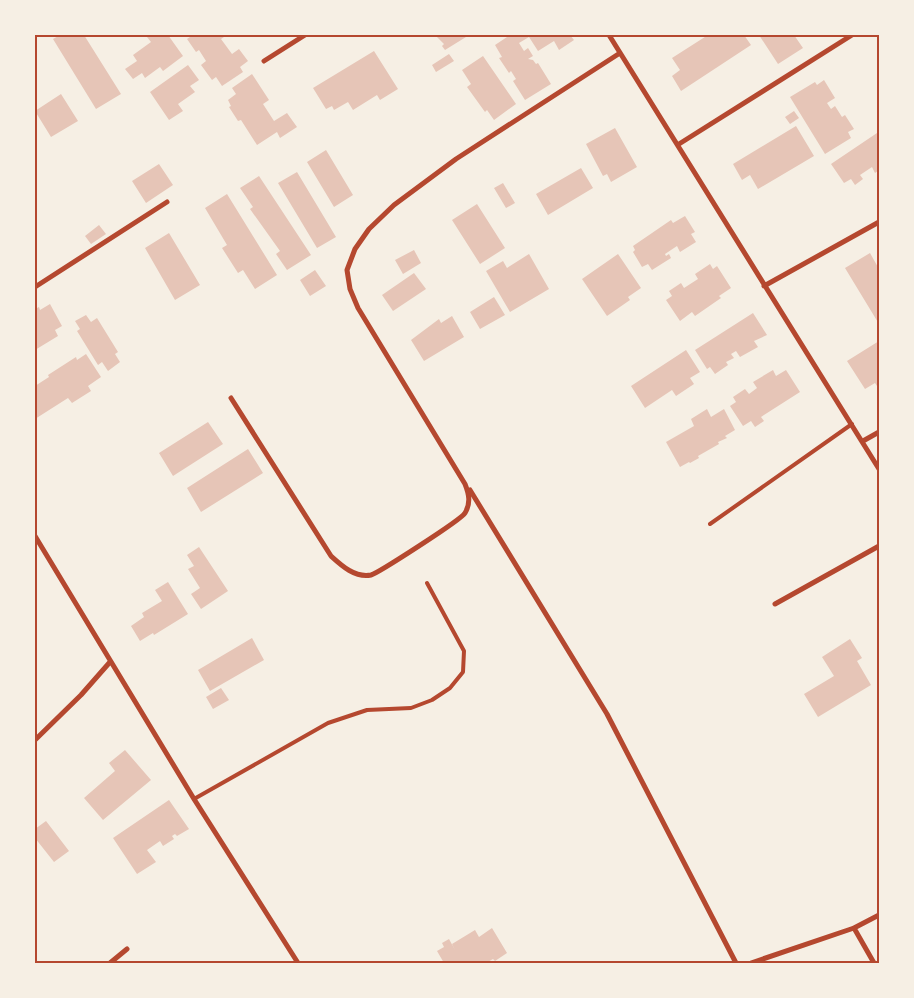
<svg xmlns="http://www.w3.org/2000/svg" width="914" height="998" font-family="'Fira Sans Condensed',sans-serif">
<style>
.building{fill:#e6c5b7}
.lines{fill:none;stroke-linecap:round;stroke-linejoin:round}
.service{stroke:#b5482f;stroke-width:4}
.minor{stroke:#b5482f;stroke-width:5}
.neatline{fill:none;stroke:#b5482f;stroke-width:2}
</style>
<rect width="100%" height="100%" fill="#f6efe4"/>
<path class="building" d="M 60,35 L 84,35 L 121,94 L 96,109 L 53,39 Z
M 151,35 L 168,35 L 183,56 L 163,71 L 160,67 L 145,78 L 142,73 L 133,79 L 125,69 L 137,61 L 133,55 L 151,42 L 147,37 Z
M 189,35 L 227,35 L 221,39 L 232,54 L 239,49 L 248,61 L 240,67 L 243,72 L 222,86 L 216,77 L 212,80 L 201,65 L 206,61 L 199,50 L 196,52 L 187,39 L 190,37 Z
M 435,35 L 464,35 L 466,37 L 445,50 L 442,46 L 444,44 Z
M 510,35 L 570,35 L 574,40 L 559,50 L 554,41 L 538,51 L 529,37 L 519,43 L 524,51 L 528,48 L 533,56 L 528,59 L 533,60 L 536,64 L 538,63 L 551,84 L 525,100 L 513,81 L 516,79 L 511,71 L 509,73 L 499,58 L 502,57 L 495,45 Z
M 708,35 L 744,35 L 751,45 L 681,91 L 672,76 L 680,70 L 672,58 Z
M 759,35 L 794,35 L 803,48 L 778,64 Z
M 374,51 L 398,89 L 380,100 L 377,95 L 353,110 L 348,102 L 334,110 L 332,106 L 326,109 L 313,88 Z
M 449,54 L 454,61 L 436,72 L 432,65 Z
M 483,56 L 516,104 L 494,120 L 487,110 L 485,112 L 467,87 L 471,84 L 462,70 Z
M 188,65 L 199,80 L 190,86 L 195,92 L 178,104 L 183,111 L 169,120 L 150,92 Z
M 252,74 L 269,100 L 263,104 L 274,121 L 287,113 L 297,127 L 280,138 L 277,132 L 257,145 L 241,120 L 238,121 L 229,107 L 231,106 L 228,100 L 236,94 L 232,88 Z
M 824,80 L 835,98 L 827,103 L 831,109 L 835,106 L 842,117 L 845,115 L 854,129 L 848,132 L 851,138 L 825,154 L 790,97 L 815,82 L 817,85 Z
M 61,94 L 78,121 L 51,137 L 35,111 Z
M 794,111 L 799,118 L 790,124 L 785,117 Z
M 796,126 L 814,156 L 758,189 L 750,175 L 742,180 L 733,164 Z
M 615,128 L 637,167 L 611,182 L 607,174 L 603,176 L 586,144 Z
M 877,133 L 879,170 L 875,173 L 872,167 L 860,175 L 863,179 L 855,185 L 851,179 L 844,183 L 831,164 Z
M 326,150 L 353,195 L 334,207 L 307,162 Z
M 159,164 L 173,185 L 146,203 L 132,181 Z
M 581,168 L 593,188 L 548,215 L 536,194 Z
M 297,172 L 336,237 L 317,248 L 278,183 Z
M 259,176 L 311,255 L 287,270 L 276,254 L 280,251 L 250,209 L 253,207 L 240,188 Z
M 503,183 L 515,203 L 506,208 L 494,188 Z
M 227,194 L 277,275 L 255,289 L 243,270 L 238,273 L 222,248 L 227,245 L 205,208 Z
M 477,204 L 505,248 L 480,264 L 452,220 Z
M 685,216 L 695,232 L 691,234 L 696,242 L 680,252 L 677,246 L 665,254 L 666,256 L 669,254 L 671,258 L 652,270 L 648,264 L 642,267 L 633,252 L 635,250 L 633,246 L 671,220 L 673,223 Z
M 99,225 L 106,234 L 91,244 L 85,236 Z
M 169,233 L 200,285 L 175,300 L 145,248 Z
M 414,250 L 421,263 L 403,274 L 395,260 Z
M 870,253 L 879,269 L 879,324 L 845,268 Z
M 529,254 L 549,289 L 510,312 L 486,271 L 503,261 L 507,268 Z
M 618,254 L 641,288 L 628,297 L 630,300 L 607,316 L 582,279 Z
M 710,264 L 713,269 L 717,266 L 731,288 L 719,296 L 721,298 L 695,316 L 692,312 L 680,321 L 666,300 L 672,296 L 669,291 L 681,283 L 684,288 L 698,279 L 695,274 Z
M 315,270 L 326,286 L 310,296 L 300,280 Z
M 414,273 L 426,289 L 393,311 L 382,295 Z
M 494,297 L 505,315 L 480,329 L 470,312 Z
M 50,304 L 62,326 L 55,330 L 58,336 L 35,350 L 35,309 L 39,307 L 40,310 Z
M 753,313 L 767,335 L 754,341 L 758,347 L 740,357 L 736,351 L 731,354 L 734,358 L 726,362 L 728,365 L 715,374 L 710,367 L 707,369 L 695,350 Z
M 86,315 L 91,322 L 97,318 L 118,352 L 115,354 L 120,362 L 108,371 L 102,362 L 98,365 L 77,331 L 80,329 L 75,321 Z
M 452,316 L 464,337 L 424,361 L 411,340 L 439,319 L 441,323 Z
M 879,341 L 879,385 L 877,386 L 875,383 L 865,389 L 847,361 Z
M 686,350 L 700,372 L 690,378 L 694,384 L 676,396 L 672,390 L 645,408 L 631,386 Z
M 86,354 L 101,377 L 88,386 L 91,391 L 72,403 L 68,398 L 35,419 L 35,386 L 49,377 L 48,375 L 76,357 L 77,360 Z
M 773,370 L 776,376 L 786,370 L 800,392 L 761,417 L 764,421 L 755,427 L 751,421 L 743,426 L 730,406 L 736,402 L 733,397 L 745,389 L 749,394 L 757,388 L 753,382 Z
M 707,409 L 711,417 L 724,409 L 735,430 L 725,436 L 727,438 L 718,442 L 719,444 L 698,456 L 699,458 L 690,463 L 689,462 L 680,467 L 666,442 L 694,426 L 691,419 Z
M 208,422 L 223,444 L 173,476 L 159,453 Z
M 248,449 L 263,473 L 201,512 L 187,488 Z
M 199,547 L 228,591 L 201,609 L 191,594 L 200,588 L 188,569 L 194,566 L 187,555 Z
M 168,582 L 188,614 L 154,635 L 153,633 L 140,641 L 131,626 L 144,617 L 142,613 L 162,601 L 155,590 Z
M 252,638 L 264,660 L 210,691 L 198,670 Z
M 850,639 L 862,658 L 857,661 L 871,685 L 818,717 L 804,694 L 834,676 L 822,657 Z
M 221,688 L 229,700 L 213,709 L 206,697 Z
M 125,750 L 151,780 L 103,820 L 84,798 L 115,771 L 109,763 Z
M 169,800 L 189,829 L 177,836 L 175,834 L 172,836 L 174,839 L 163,846 L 160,841 L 147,850 L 156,862 L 137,874 L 113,838 Z
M 46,821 L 69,851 L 54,862 L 35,838 L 35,829 Z
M 492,928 L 507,953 L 495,961 L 493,959 L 486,963 L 444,963 L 437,951 L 444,947 L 442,943 L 449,939 L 455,950 L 452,944 L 475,930 L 479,937 Z"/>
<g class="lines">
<path class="service" d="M 710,524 L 852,424
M 194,799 L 328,723 L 367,710 L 411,708 L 432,700 L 450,688 L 463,672 L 464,651 L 427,583"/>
<path class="minor" d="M 609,35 L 879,469
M 264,61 L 305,35
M 679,144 L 852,35
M 764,286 L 879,222
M 35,287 L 167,202
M 231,398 L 331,556 C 342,566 355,578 371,575 C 378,573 461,520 465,513 C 471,503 469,494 465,484 L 358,308 L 350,289 L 347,270 L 355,249 L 369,229 L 394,205 L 456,159 L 620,53
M 863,441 L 879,432
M 470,490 L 607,714 L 736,963
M 35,536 L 194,799 L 298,963
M 775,604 L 879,546
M 35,740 L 81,695 L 110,662
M 854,928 L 874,963
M 110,963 L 127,949
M 751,963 L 854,928 L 879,915"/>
</g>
<rect width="914" height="998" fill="none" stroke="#f6efe4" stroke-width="72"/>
<rect x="36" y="36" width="842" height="926" class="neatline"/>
</svg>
